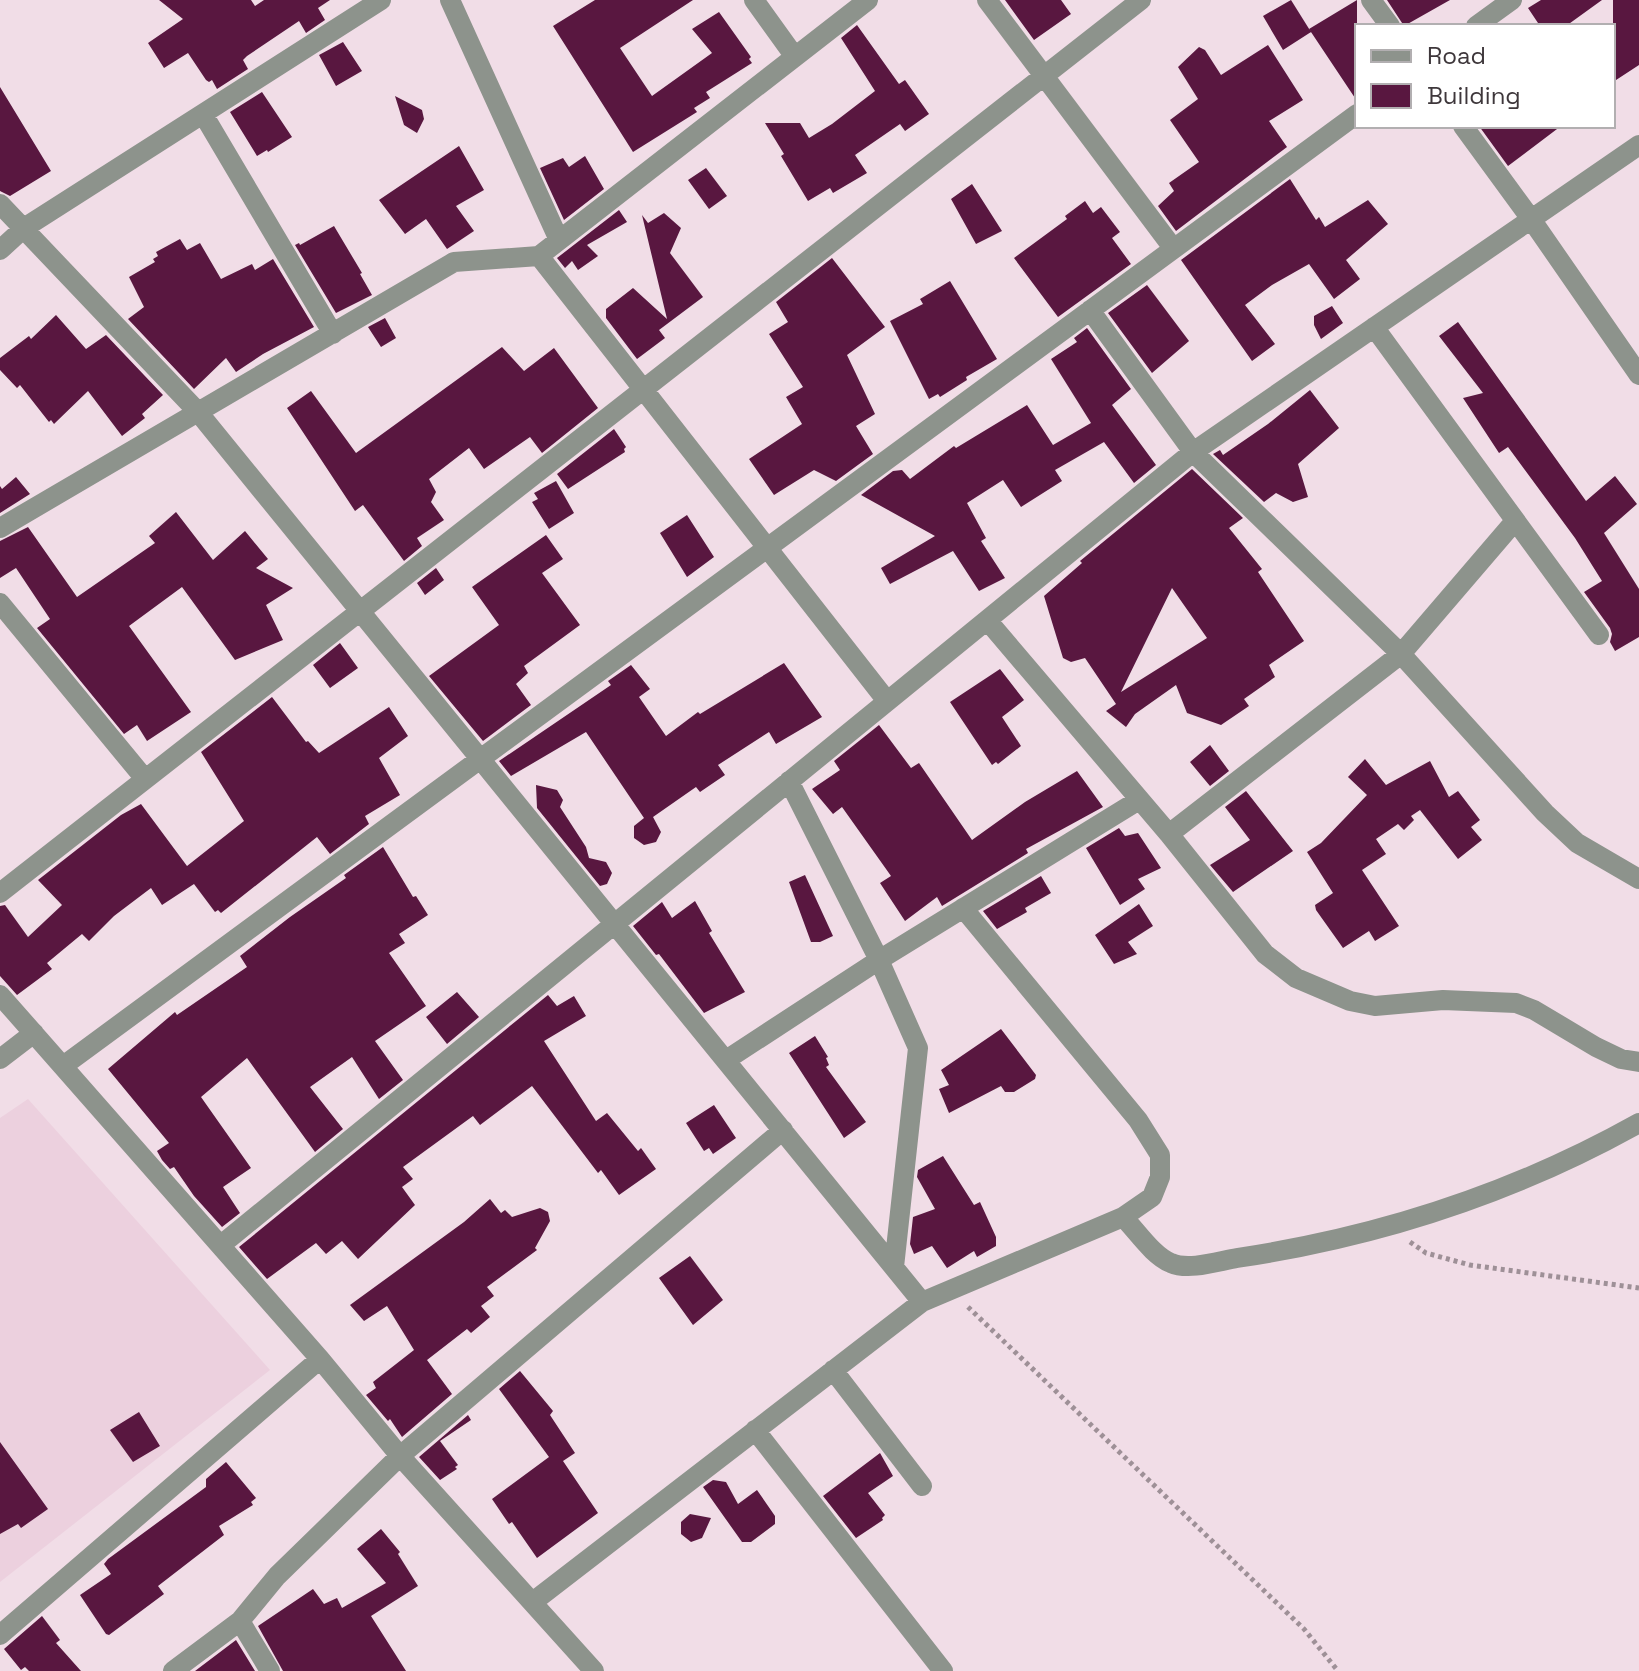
<svg xmlns="http://www.w3.org/2000/svg" width="1639" height="1671" font-family="'Space Grotesk',sans-serif">
<style>
.built{fill:#ecd0de}
.building{fill:#591740;fill-rule:evenodd}
.lines{fill:none;stroke-linecap:round;stroke-linejoin:round}
.path{stroke:#9e9097;stroke-width:5;stroke-dasharray:4 4;stroke-linecap:butt}
.minor{stroke:#8d938c;stroke-width:20}
</style>
<rect width="100%" height="100%" fill="#f1dde7"/>
<path class="built" d="M 28,1099 L 270,1370 L 0,1582 L 0,1118 Z"/>
<path class="building" d="M 159,0 L 251,0 L 255,6 L 264,0 L 330,0 L 318,8 L 325,20 L 306,33 L 299,21 L 247,56 L 243,60 L 248,69 L 217,89 L 212,80 L 209,82 L 206,80 L 188,53 L 164,68 L 148,43 L 183,19 Z
M 595,0 L 693,0 L 620,48 L 652,96 L 712,53 L 692,29 L 719,12 L 751,57 L 749,59 L 752,63 L 706,92 L 710,98 L 694,108 L 697,112 L 633,152 L 553,26 Z
M 1005,0 L 1061,0 L 1071,14 L 1034,40 Z
M 1291,0 L 1311,32 L 1283,50 L 1263,16 Z
M 1357,0 L 1357,101 L 1309,29 Z
M 1387,0 L 1450,0 L 1404,26 Z
M 1541,0 L 1602,0 L 1566,26 L 1540,26 L 1528,8 Z
M 1613,0 L 1639,0 L 1639,65 L 1613,82 Z
M 857,25 L 899,84 L 905,80 L 929,114 L 905,131 L 900,124 L 855,155 L 867,173 L 833,193 L 830,188 L 808,201 L 781,156 L 784,154 L 765,123 L 800,123 L 809,138 L 832,124 L 875,91 L 841,38 Z
M 343,42 L 362,71 L 336,86 L 319,55 Z
M 1268,45 L 1303,100 L 1269,121 L 1287,147 L 1176,231 L 1158,206 L 1174,191 L 1169,183 L 1199,162 L 1170,120 L 1198,99 L 1178,67 L 1199,47 L 1205,50 L 1221,75 Z
M 0,87 L 51,171 L 10,196 L 0,191 Z
M 262,92 L 292,137 L 268,152 L 267,150 L 257,156 L 230,112 Z
M 395,96 L 422,110 L 424,119 L 417,133 L 404,125 Z
M 1479,126 L 1561,126 L 1508,166 Z
M 459,146 L 484,190 L 456,206 L 474,231 L 447,249 L 426,219 L 405,234 L 379,200 Z
M 585,156 L 604,189 L 564,220 L 540,168 L 563,158 L 569,167 Z
M 706,168 L 727,196 L 709,209 L 688,180 Z
M 1290,179 L 1316,220 L 1319,217 L 1325,227 L 1368,200 L 1388,224 L 1346,260 L 1360,279 L 1334,299 L 1309,264 L 1272,285 L 1245,305 L 1275,344 L 1252,361 L 1181,260 Z
M 972,184 L 1002,231 L 976,244 L 951,199 Z
M 1085,201 L 1093,213 L 1101,207 L 1120,232 L 1112,238 L 1131,264 L 1058,317 L 1014,258 L 1067,219 L 1065,216 Z
M 619,210 L 627,222 L 587,245 L 598,256 L 578,270 L 572,261 L 565,268 L 557,258 Z
M 664,213 L 681,228 L 670,253 L 703,297 L 659,330 L 665,338 L 637,359 L 606,318 L 606,309 L 633,288 L 667,319 L 642,215 L 648,223 Z
M 334,226 L 362,273 L 360,274 L 372,295 L 336,313 L 295,245 L 299,243 L 300,245 Z
M 180,239 L 187,250 L 200,243 L 221,279 L 252,264 L 255,270 L 273,259 L 314,327 L 263,354 L 236,372 L 226,358 L 194,389 L 128,319 L 144,307 L 129,277 L 155,262 L 153,259 L 158,256 L 156,252 Z
M 832,258 L 885,327 L 847,355 L 875,414 L 856,426 L 873,454 L 836,481 L 814,470 L 774,495 L 749,459 L 802,424 L 786,397 L 803,387 L 769,334 L 788,322 L 776,302 Z
M 950,281 L 997,359 L 966,377 L 967,380 L 940,397 L 938,394 L 929,399 L 890,321 L 923,304 L 920,299 Z
M 1147,285 L 1189,341 L 1152,373 L 1108,313 Z
M 1332,306 L 1343,323 L 1321,339 L 1314,325 L 1314,316 Z
M 56,315 L 86,349 L 106,335 L 163,395 L 142,414 L 145,418 L 122,436 L 88,391 L 54,424 L 51,420 L 49,422 L 20,385 L 17,388 L 0,370 L 0,358 L 29,336 L 31,339 Z
M 385,318 L 396,338 L 381,347 L 368,327 Z
M 1458,322 L 1586,501 L 1615,476 L 1637,504 L 1604,533 L 1639,589 L 1639,637 L 1615,651 L 1610,642 L 1612,634 L 1610,628 L 1584,592 L 1602,581 L 1575,538 L 1508,447 L 1499,453 L 1463,398 L 1483,393 L 1439,336 Z
M 1087,328 L 1131,389 L 1112,405 L 1156,465 L 1134,483 L 1104,442 L 1055,470 L 1062,481 L 1021,507 L 1003,480 L 967,503 L 986,538 L 981,541 L 1005,578 L 979,591 L 953,551 L 890,584 L 881,568 L 935,536 L 861,495 L 893,471 L 902,470 L 910,479 L 954,446 L 956,448 L 1027,405 L 1053,445 L 1091,423 L 1051,359 L 1077,342 L 1074,338 Z
M 502,347 L 524,371 L 554,348 L 598,408 L 542,453 L 530,437 L 484,469 L 469,448 L 429,479 L 436,492 L 431,502 L 444,520 L 417,538 L 422,546 L 404,561 L 363,505 L 355,511 L 287,408 L 311,391 L 356,453 Z
M 1310,390 L 1339,428 L 1298,464 L 1308,497 L 1293,502 L 1276,493 L 1264,502 L 1213,454 L 1220,450 L 1223,455 L 1268,424 Z
M 614,429 L 626,447 L 624,449 L 625,452 L 568,489 L 557,474 Z
M 1192,469 L 1243,518 L 1229,528 L 1262,569 L 1258,572 L 1304,641 L 1269,665 L 1275,677 L 1244,699 L 1249,706 L 1221,725 L 1187,713 L 1176,685 L 1135,714 L 1126,727 L 1106,711 L 1116,704 L 1085,658 L 1071,662 L 1063,658 L 1044,596 L 1082,563 L 1080,561 ZM 1172,588 L 1207,638 L 1121,692 Z
M 16,477 L 30,494 L 0,513 L 0,486 L 2,489 Z
M 556,481 L 574,513 L 549,529 L 532,502 L 538,499 L 534,493 Z
M 176,512 L 213,560 L 245,531 L 268,559 L 256,568 L 293,588 L 266,605 L 283,640 L 235,660 L 182,587 L 129,626 L 191,712 L 147,741 L 137,725 L 124,734 L 37,628 L 50,619 L 16,568 L 0,578 L 0,541 L 28,527 L 77,597 L 155,543 L 149,536 Z
M 687,515 L 714,557 L 687,577 L 660,533 Z
M 546,535 L 563,559 L 542,573 L 580,625 L 524,666 L 528,673 L 516,684 L 531,705 L 483,741 L 429,676 L 499,625 L 472,587 Z
M 436,568 L 444,580 L 425,595 L 417,583 Z
M 340,643 L 358,668 L 330,688 L 313,665 Z
M 784,663 L 822,717 L 776,744 L 769,732 L 718,765 L 725,775 L 700,792 L 696,787 L 653,817 L 661,832 L 656,842 L 644,845 L 634,838 L 634,826 L 644,818 L 586,732 L 511,776 L 499,761 L 611,685 L 608,681 L 631,665 L 650,689 L 639,697 L 666,736 L 698,712 L 700,714 Z
M 1000,669 L 1024,700 L 1002,717 L 1021,746 L 998,764 L 996,762 L 992,765 L 950,702 Z
M 272,697 L 306,742 L 308,741 L 319,753 L 389,707 L 408,736 L 379,758 L 400,795 L 365,816 L 369,824 L 330,854 L 317,837 L 221,913 L 218,910 L 215,912 L 194,884 L 162,905 L 151,888 L 114,916 L 89,941 L 82,934 L 47,963 L 52,969 L 17,995 L 0,976 L 0,906 L 5,905 L 28,937 L 62,905 L 38,880 L 121,815 L 141,804 L 187,866 L 244,821 L 201,752 Z
M 879,725 L 911,768 L 919,763 L 972,840 L 1025,802 L 1077,771 L 1103,807 L 1026,849 L 1028,853 L 942,906 L 937,897 L 905,921 L 880,883 L 891,876 L 842,807 L 833,814 L 812,789 L 840,770 L 834,761 Z
M 1210,745 L 1229,771 L 1210,786 L 1190,762 Z
M 1365,759 L 1386,785 L 1430,761 L 1449,797 L 1458,791 L 1480,820 L 1471,827 L 1482,840 L 1458,859 L 1420,810 L 1411,816 L 1414,820 L 1404,830 L 1398,824 L 1376,839 L 1386,854 L 1362,870 L 1399,926 L 1375,941 L 1369,931 L 1343,948 L 1316,910 L 1315,905 L 1333,893 L 1307,852 L 1321,843 L 1367,795 L 1348,777 Z
M 536,785 L 557,790 L 563,800 L 560,807 L 586,847 L 589,858 L 606,862 L 612,873 L 607,884 L 600,886 L 537,808 Z
M 1246,791 L 1293,851 L 1233,892 L 1210,865 L 1250,840 L 1225,807 Z
M 1119,828 L 1125,836 L 1138,833 L 1161,868 L 1138,879 L 1145,889 L 1120,905 L 1086,848 Z
M 383,847 L 413,897 L 416,896 L 428,915 L 399,934 L 405,943 L 389,953 L 426,1006 L 375,1041 L 403,1080 L 379,1099 L 352,1057 L 310,1087 L 343,1129 L 315,1152 L 247,1058 L 201,1097 L 251,1168 L 223,1187 L 240,1213 L 222,1227 L 194,1196 L 174,1167 L 170,1169 L 162,1160 L 157,1151 L 169,1143 L 108,1069 L 175,1012 L 177,1015 L 247,967 L 240,956 L 290,917 L 346,878 L 344,875 Z
M 805,875 L 833,936 L 820,942 L 811,942 L 789,882 Z
M 1041,876 L 1051,893 L 1025,908 L 1027,912 L 997,929 L 983,911 Z
M 695,901 L 712,931 L 709,933 L 745,992 L 704,1013 L 659,954 L 656,955 L 633,926 L 662,902 L 672,918 Z
M 1139,904 L 1153,926 L 1128,942 L 1137,954 L 1114,964 L 1095,935 Z
M 457,992 L 479,1017 L 447,1044 L 426,1017 Z
M 548,995 L 557,1006 L 574,996 L 586,1016 L 544,1041 L 596,1121 L 607,1113 L 638,1151 L 641,1148 L 656,1169 L 619,1195 L 601,1170 L 598,1173 L 532,1086 L 480,1125 L 473,1116 L 403,1167 L 413,1179 L 402,1187 L 415,1205 L 358,1259 L 342,1241 L 326,1254 L 316,1243 L 267,1279 L 239,1247 Z
M 1001,1029 L 1036,1075 L 1035,1079 L 1014,1092 L 1005,1092 L 1001,1086 L 949,1113 L 939,1089 L 949,1085 L 941,1070 Z
M 815,1036 L 828,1057 L 826,1058 L 829,1065 L 826,1067 L 866,1122 L 844,1138 L 789,1053 Z
M 714,1105 L 736,1138 L 713,1154 L 709,1148 L 704,1151 L 686,1123 Z
M 943,1156 L 974,1205 L 980,1202 L 996,1237 L 996,1246 L 977,1257 L 974,1251 L 947,1268 L 932,1246 L 914,1254 L 910,1244 L 913,1217 L 935,1209 L 917,1177 L 918,1170 Z
M 490,1199 L 501,1213 L 505,1210 L 512,1217 L 540,1208 L 548,1212 L 550,1221 L 535,1248 L 537,1250 L 487,1287 L 494,1296 L 481,1306 L 490,1317 L 471,1333 L 467,1329 L 427,1360 L 452,1394 L 402,1437 L 390,1419 L 388,1421 L 366,1395 L 376,1388 L 373,1382 L 414,1350 L 387,1306 L 364,1321 L 350,1305 L 464,1222 Z
M 690,1256 L 723,1300 L 693,1325 L 659,1278 Z
M 520,1371 L 553,1411 L 550,1415 L 575,1453 L 563,1461 L 598,1513 L 537,1558 L 512,1522 L 509,1524 L 492,1499 L 549,1457 L 499,1389 Z
M 139,1412 L 160,1446 L 133,1462 L 110,1430 Z
M 468,1415 L 471,1420 L 440,1441 L 458,1465 L 455,1467 L 457,1469 L 440,1480 L 419,1457 Z
M 0,1442 L 48,1509 L 21,1528 L 18,1524 L 0,1534 Z
M 880,1453 L 893,1476 L 868,1493 L 885,1515 L 882,1518 L 883,1520 L 856,1538 L 823,1496 Z
M 226,1462 L 256,1498 L 251,1502 L 253,1505 L 219,1526 L 224,1535 L 158,1586 L 164,1594 L 109,1635 L 106,1634 L 80,1595 L 111,1574 L 104,1564 L 108,1559 L 206,1487 L 206,1479 Z
M 713,1480 L 726,1482 L 738,1504 L 757,1490 L 775,1516 L 775,1524 L 751,1542 L 742,1542 L 703,1487 Z
M 690,1514 L 711,1518 L 702,1538 L 691,1542 L 681,1534 L 681,1522 Z
M 381,1529 L 400,1552 L 398,1554 L 418,1586 L 371,1616 L 406,1671 L 283,1671 L 258,1626 L 313,1589 L 324,1604 L 337,1598 L 342,1608 L 386,1583 L 357,1549 Z
M 42,1616 L 60,1640 L 56,1643 L 81,1671 L 29,1671 L 25,1667 L 21,1670 L 4,1649 Z
M 236,1640 L 255,1671 L 195,1671 Z"/>
<g class="lines">
<path class="path" d="M 1410,1242 L 1426,1253 L 1470,1265 L 1639,1288
M 968,1307 L 1304,1629 L 1338,1671"/>
<path class="minor" d="M 450,0 L 559,240
M 754,0 L 795,57
M 987,0 L 1173,248
M 1371,0 L 1390,26
M 1476,26 L 1512,0
M 203,114 L 333,334
M 1463,126 L 1531,219 L 1639,375
M 0,204 L 198,412 L 922,1302
M 0,250 L 24,228 L 381,0
M 539,256 L 887,701
M 1090,310 L 1193,452 L 1401,654 L 1545,813 L 1577,843 L 1639,879
M 1374,327 L 1599,635
M 0,528 L 454,262 L 539,256 L 868,0
M 0,603 L 145,779
M 987,620 L 1169,834 L 1265,954 L 1296,978 L 1350,1001 L 1375,1006 L 1443,1000 L 1516,1003 L 1534,1010 L 1596,1047 L 1621,1059 L 1639,1062
M 789,781 L 879,960 L 918,1048 L 894,1267
M 1169,834 L 1401,654 L 1515,521
M 0,893 L 1141,0
M 0,995 L 320,1359 L 400,1456 L 594,1671
M 0,1059 L 34,1033
M 726,1060 L 879,960 L 1139,800
M 63,1066 L 1357,114
M 1123,1217 C 1137,1231 1153,1256 1171,1263 C 1189,1271 1219,1261 1237,1258 C 1378,1237 1514,1193 1639,1123
M 221,1245 L 1193,452 L 1639,145
M 833,1370 L 922,1486
M 755,1430 L 943,1671
M 534,1601 L 922,1302 L 1123,1217 L 1152,1197 L 1160,1177 L 1160,1155 L 1138,1120 L 963,908
M 240,1621 L 270,1671
M 0,1635 L 320,1359
M 173,1671 L 240,1621 L 277,1576 L 400,1456 L 783,1130"/>
</g>
<rect x="1355" y="24" width="260" height="104" fill="#ffffff" stroke="#b2afb1" stroke-width="2"/>
<rect x="1371" y="50" width="40" height="12" fill="#8d938c" stroke="#b2afb1" stroke-width="2"/>
<text x="1427" y="64" font-size="24" fill="#3e373b">Road</text>
<rect x="1371" y="84" width="40" height="24" fill="#591740" stroke="#b2afb1" stroke-width="2"/>
<text x="1427" y="104" font-size="24" fill="#3e373b">Building</text>
</svg>
